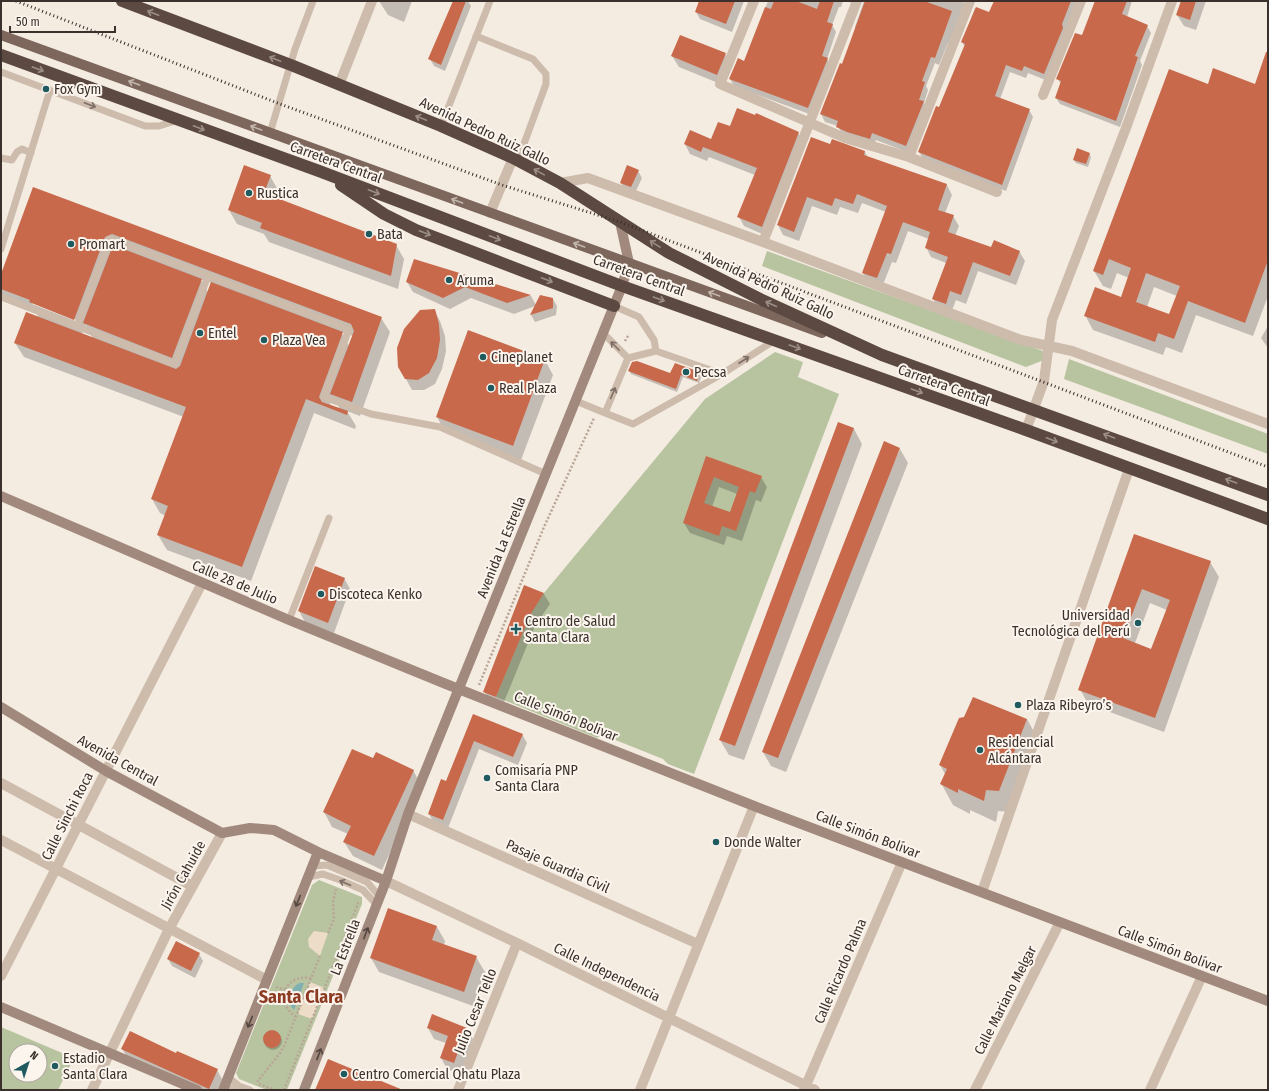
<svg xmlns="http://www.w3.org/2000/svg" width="1269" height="1091" font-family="'Fira Sans Condensed',sans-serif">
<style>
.green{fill:#b8c4a0;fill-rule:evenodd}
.plaza{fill:#ecdcc8}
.water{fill:#7fb0b2}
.shadow{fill:#0003;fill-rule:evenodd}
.building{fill:#c8694b;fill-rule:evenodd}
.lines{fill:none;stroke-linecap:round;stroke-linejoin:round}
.path{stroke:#b9a596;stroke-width:2.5;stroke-dasharray:2 2;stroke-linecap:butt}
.lane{stroke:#cdbbac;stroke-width:7}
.street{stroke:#cdbbac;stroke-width:10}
.secondary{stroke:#a18a7d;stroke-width:10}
.primary{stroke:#7d675c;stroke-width:10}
.highway{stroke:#5c4a42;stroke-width:12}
.rail{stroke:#3b302b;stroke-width:3;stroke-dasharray:1 3;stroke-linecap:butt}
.oneway{stroke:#9c8e87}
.oneway2{stroke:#c2b5ac}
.oneway3{stroke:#7d6f65}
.oneway4{stroke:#544640}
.poi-dot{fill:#1f5a5e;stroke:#fbf5ee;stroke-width:1.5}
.labels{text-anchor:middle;stroke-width:4;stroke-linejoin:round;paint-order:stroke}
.poi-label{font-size:14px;fill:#3b302b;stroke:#fbf5ee;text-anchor:start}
.street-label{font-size:14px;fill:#3b302b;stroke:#fbf5ee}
.district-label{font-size:18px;font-weight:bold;fill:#8c3b22;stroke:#fbf5ee}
</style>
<rect width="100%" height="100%" fill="#f4ebe1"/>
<path class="green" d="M 767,251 L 1043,351 L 1044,360 L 1026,367 L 762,266 Z
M 775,352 L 803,362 L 798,377 L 839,394 L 694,774 L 668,764 L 663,759 L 603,735 L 597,738 L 496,697 L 529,615 L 544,593 L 705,399 Z
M 1069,359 L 1268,434 L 1268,454 L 1064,379 Z
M 319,880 L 362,897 L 362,904 L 287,1090 L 267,1090 L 239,1079 L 236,1073 L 312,885 Z
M 1,1027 L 74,1058 L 58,1090 L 1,1090 ZM 16,1051 L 40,1051 L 40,1075 L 16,1075 Z"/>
<path class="plaza" d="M 314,931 L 328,933 L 320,956 L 309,947 L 308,939 Z
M 310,982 L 325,988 L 312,1019 L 298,1014 Z"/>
<path class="water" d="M 299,983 L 304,983 L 294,1010 C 285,1001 290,989 299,983 Z"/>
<path class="shadow" d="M 379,1 L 412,1 L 404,22 L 388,15 Z
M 454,1 L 468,1 L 471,6 L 445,71 L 434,66 L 430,59 Z
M 700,1 L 744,1 L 732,32 L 700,19 L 696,12 Z
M 768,1 L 843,1 L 841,7 L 839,7 L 832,25 L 836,32 L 827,59 L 831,66 L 812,115 L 734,86 L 730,79 L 745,62 Z
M 847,1 L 963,1 L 966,10 L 953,44 L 948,43 L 939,65 L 935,63 L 926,86 L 928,90 L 924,103 L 927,109 L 910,153 L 876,140 L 874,145 L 842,134 L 838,126 L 825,122 L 821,114 L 856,30 L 855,27 L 864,1 L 856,5 Z
M 995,1 L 1077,1 L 1048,81 L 1028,73 L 1026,78 L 1010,72 L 1000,99 L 1029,110 L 1033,117 L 1006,191 L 923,159 L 919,152 L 940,108 L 965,47 L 962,42 L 975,8 L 990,13 Z
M 1095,1 L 1132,1 L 1127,17 L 1147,26 L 1151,33 L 1140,61 L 1142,65 L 1120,127 L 1060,104 L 1056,98 L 1061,85 L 1058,79 L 1083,37 Z
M 1182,1 L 1206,1 L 1196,30 L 1184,26 L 1177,15 Z
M 1268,51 L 1268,296 L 1253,336 L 1196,315 L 1182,353 L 1166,347 L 1163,355 L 1093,330 L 1085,315 L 1122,298 L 1129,278 L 1117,273 L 1111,289 L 1103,286 L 1094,271 L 1208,85 L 1256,85 ZM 1154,287 L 1177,296 L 1170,316 L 1147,307 Z
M 725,54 L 731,65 L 723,85 L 679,67 L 672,56 Z
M 731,128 L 798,133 L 804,142 L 767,236 L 744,226 L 739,217 L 755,175 L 709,157 L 707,161 L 690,154 L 685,144 L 712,141 Z
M 831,145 L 865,152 L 868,158 L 947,185 L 952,195 L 945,213 L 953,216 L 959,226 L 955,236 L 992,249 L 1019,251 L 1025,261 L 1016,285 L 978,271 L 966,304 L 956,300 L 951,313 L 939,309 L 933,299 L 946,263 L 931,257 L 926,247 L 929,239 L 908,231 L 896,263 L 892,262 L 882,287 L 869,282 L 863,273 L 886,212 L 862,203 L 858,213 L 840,207 L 837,215 L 812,206 L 799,241 L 783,235 L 778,225 Z
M 1089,153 L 1091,157 L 1088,167 L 1076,163 L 1074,160 Z
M 638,171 L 642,178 L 635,193 L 625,190 L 621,183 Z
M 270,176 L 278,190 L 275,198 L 396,245 L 404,259 L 398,289 L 269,242 L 264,234 L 237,224 L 229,210 Z
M 33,189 L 381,318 L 390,332 L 360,416 L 347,411 L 356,426 L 355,429 L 314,413 L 251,581 L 167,550 L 158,535 L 166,516 L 160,513 L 152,499 L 184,417 L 24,357 L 15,343 L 39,318 L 36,313 L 6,302 L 1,293 L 1,277 ZM 200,279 L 212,283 L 208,292 ZM 32,302 L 79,321 L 78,322 L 32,304 ZM 86,325 L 93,339 L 82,334 ZM 341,332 L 353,336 L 349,346 ZM 333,396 L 340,409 L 330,405 Z
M 415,261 L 531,296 L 536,305 L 553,299 L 557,306 L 556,315 L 535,322 L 531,315 L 535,306 L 514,314 L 471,298 L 450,309 L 413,292 L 407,282 Z
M 434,310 L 440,321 L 445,336 L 446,351 L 442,369 L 435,384 L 424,390 L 412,390 L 406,379 Z
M 1268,326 L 1268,348 L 1261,338 Z
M 468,332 L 545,360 L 553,375 L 521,460 L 445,432 L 437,417 Z
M 629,371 L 671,374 L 700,373 L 702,376 L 699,383 L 683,377 L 677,392 L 631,374 Z
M 839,424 L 854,429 L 862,444 L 744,760 L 729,755 L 720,740 Z
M 900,449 L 908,463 L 786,772 L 771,766 L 763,752 Z
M 706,457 L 761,477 L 767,487 L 761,502 L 756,500 L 742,541 L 727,536 L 724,545 L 690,533 L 684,523 ZM 719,487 L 737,494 L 730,513 L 712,507 Z
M 1135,535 L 1210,562 L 1219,577 L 1164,732 L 1088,704 L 1080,689 ZM 1150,603 L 1167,610 L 1152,650 L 1135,643 Z
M 316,567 L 344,578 L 350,589 L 334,633 L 305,622 L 299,611 Z
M 525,586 L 544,594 L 550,604 L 535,626 L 502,707 L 490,702 L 484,691 Z
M 474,715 L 522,734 L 527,743 L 518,765 L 479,749 L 448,828 L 434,823 L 429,814 L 447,782 Z
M 1027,719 L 1039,741 L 1011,812 L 998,811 L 996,822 L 970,810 L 970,814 L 953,805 L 941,783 L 945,774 L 940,765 Z
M 373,760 L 413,770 L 421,785 L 382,870 L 353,856 L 344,842 L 348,834 L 332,827 L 324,812 Z
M 437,927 L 445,941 L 444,945 L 476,957 L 485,972 L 473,1006 L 379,972 L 371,958 Z
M 199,954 L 203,961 L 195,978 L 172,966 L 168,959 Z
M 428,1028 L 467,1028 L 473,1039 L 461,1074 L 447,1069 L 441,1058 L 446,1043 L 434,1039 Z
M264 1041a9 9 0 1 1 18 0a9 9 0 1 1-18 0Z
M 122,1049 L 217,1070 L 222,1079 L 218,1090 L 197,1090 L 128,1058 Z"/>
<path class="building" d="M 453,1 L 466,1 L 441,65 L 428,59 Z
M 699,1 L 735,1 L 726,24 L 695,12 Z
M 774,1 L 796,1 L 817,9 L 820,1 L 834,1 L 827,22 L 833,24 L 822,56 L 828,58 L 808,108 L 729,79 L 738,58 L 744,61 L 765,7 L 771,9 Z
M 865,1 L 924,1 L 952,11 L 935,58 L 931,57 L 922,81 L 925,82 L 919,100 L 924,101 L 906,146 L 872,133 L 870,139 L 847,132 L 836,127 L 838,121 L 820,114 L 840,63 L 842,64 Z
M 994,1 L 1071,1 L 1062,24 L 1063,28 L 1044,74 L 1024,66 L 1022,71 L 1006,65 L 995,96 L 1030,109 L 1002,185 L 918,152 L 936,106 L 939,107 L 956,66 L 965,44 L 961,42 L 976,7 L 989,12 Z
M 1095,1 L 1127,1 L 1122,14 L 1148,25 L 1135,56 L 1138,57 L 1116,121 L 1055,98 L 1061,81 L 1056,79 L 1075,33 L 1082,35 Z
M 1181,1 L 1196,1 L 1190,20 L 1176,15 Z
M 680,35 L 726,53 L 717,75 L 671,56 Z
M 1266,52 L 1268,52 L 1268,260 L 1245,323 L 1188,301 L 1174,339 L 1158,333 L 1155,342 L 1084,316 L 1095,287 L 1121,297 L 1131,268 L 1109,259 L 1103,275 L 1093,271 L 1169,69 L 1208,84 L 1213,68 L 1255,84 ZM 1146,273 L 1180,286 L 1169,314 L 1136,302 Z
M 737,108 L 755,115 L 756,113 L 799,132 L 762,227 L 737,217 L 757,168 L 703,147 L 701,152 L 684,144 L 690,130 L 711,139 L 718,122 L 730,126 Z
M 811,137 L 830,144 L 832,139 L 865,151 L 864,155 L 947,184 L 938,210 L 954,215 L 948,232 L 991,247 L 994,240 L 1020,251 L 1010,276 L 973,262 L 961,295 L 950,291 L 946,304 L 932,299 L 948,257 L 925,248 L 930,232 L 903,222 L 891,254 L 887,253 L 877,278 L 862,273 L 887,206 L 857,194 L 853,204 L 835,198 L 832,206 L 807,197 L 794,232 L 777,225 Z
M 1077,148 L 1090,153 L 1086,164 L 1073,160 Z
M 244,165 L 271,175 L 264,193 L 397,244 L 391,276 L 260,228 L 262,223 L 228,210 Z
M 627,165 L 639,170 L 631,187 L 620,183 Z
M 33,187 L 382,317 L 352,402 L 330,394 L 354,331 L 351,324 L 112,234 L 105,237 L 74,320 L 29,302 L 30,300 L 1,289 L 1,274 Z
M 113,245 L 202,279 L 172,358 L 83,323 Z
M 414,259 L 531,295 L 507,303 L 465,287 L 443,298 L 406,282 Z
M 211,282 L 343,332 L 319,397 L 322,402 L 348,411 L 347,415 L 306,399 L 242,567 L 157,535 L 168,506 L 151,499 L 186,407 L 14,343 L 26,312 L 176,369 L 180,366 Z
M 540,295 L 553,298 L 553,308 L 530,315 Z
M 435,309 L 439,324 L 440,340 L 437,358 L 429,373 L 418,380 L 405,379 L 398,367 L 397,348 L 404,329 L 420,310 Z
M 468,330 L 545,359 L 513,446 L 436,417 Z
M 637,361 L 670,373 L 675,363 L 700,372 L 697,381 L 681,375 L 676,389 L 628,371 L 632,362 Z
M 838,422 L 854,428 L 735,746 L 719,740 Z
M 884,441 L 900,448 L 778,758 L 762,752 Z
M 706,456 L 762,476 L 755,493 L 750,491 L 736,531 L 722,526 L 719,536 L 683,523 ZM 714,477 L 739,487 L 730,512 L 704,503 Z
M 1134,534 L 1211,561 L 1155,718 L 1078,690 ZM 1142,589 L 1170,600 L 1151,649 L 1123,638 Z
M 315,566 L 345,578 L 328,623 L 298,611 Z
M 524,585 L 544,593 L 530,615 L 496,697 L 483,692 Z
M 973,697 L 1027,719 L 999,791 L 986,790 L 984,801 L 958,789 L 958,793 L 940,784 L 947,769 L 939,765 L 959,718 L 964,717 Z
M 473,714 L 523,734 L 513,757 L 474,741 L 443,820 L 428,814 L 441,779 L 446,781 Z
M 352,749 L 373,758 L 376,752 L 414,770 L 374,856 L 343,842 L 351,826 L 323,812 Z
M 388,908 L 437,926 L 432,940 L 477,956 L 464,992 L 370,958 Z
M 176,941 L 200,953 L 191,971 L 167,959 Z
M 432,1014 L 467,1028 L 454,1063 L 440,1058 L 448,1036 L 427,1028 Z
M263 1039a9 9 0 1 1 18 0a9 9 0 1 1-18 0Z
M 130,1031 L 176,1053 L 177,1051 L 218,1069 L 209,1089 L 121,1049 Z
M 328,1059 L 403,1090 L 315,1090 Z"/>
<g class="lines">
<path class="path" d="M 625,341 L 629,334
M 479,685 L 544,527 L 594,418
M 328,933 L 334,919 L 333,901 L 336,889
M 276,987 L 285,990
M 296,1017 C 274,1002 284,974 311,978
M 257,1082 L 280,1053 L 285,1044 L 320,956
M 259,1084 L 275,1090
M 284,1090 L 358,904 L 357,900"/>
<path class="lane" d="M 476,36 L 533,59 L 546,74 L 546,84 L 518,160
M 1,72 L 145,126 L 159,126 L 178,120
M 441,126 L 490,1
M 270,133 L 295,49 L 313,1
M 1,158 L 12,160 L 17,152 L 22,149 L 31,153
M 1,249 L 50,90
M 1,297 L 175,364 L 208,276
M 614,306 L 639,317 L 654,340 L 656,351
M 77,326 L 110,239 L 349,329 L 324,397 L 371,414 L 440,427 L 546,474
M 603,333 L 628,358
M 628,358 L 656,351 L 722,374 L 775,340
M 576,401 L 605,413 L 628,358
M 605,413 L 633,424 L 722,374
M 289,620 L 329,518
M 313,866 L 327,865 L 367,882 L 380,897
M 308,877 L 323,874 L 340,880 L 363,890 L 377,905
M 228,1077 L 239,1086 L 250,1090
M 225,1085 L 233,1090"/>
<path class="street" d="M 754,1 L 720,84 L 845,138 L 909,157 L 997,192
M 339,85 L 372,1
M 1043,95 L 1081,1
M 909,157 L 970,1
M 560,183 L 588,178 L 763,242 L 1021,340 L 1072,351 L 1268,424
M 490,213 L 513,158
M 763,242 L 857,1
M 1026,430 L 1044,381 L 1052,320 L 1126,128 L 1172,1
M 1,783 L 192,886
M 408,814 L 698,944
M 1,840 L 267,980
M 386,881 L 517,943 L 815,1090
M 982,892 L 1129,469
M 1,976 L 202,583
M 92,1090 L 169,929 L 222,833
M 458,1090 L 517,943
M 640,1090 L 754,806
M 804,1090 L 902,862
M 975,1090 L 1060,922
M 1150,1090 L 1202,976"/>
<path class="secondary" d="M 1,496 L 289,620 L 446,684 L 754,806 L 1268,1001
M 1,707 L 106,771 L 222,833 L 250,828 L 274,830 L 318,852 L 386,881
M 1,1007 L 197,1090
M 223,1090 L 318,852
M 304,1090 L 386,881 L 408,814 L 622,286 L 629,263 L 620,222"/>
<path class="primary" d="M 1,35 L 822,333"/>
<path class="highway" d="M 122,1 L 291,65 L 441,126 L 513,158 L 560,183 L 669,253 L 762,300 L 882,355 L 1268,495
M 1,55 L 319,171 L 622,286 L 1026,430 L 1268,519
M 341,185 L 384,214 L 416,230 L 614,306"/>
<path class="rail" d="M 16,1 L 280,104 L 502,185 L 620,222 L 1268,467"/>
</g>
<defs><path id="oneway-shaft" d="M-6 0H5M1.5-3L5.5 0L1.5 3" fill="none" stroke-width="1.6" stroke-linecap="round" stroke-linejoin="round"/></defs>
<g class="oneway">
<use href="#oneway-shaft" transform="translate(153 13) rotate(-159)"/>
<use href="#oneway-shaft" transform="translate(275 59) rotate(-159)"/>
<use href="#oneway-shaft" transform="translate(38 69) rotate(20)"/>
<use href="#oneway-shaft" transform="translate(421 118) rotate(-158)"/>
<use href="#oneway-shaft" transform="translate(199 128) rotate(21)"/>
<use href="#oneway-shaft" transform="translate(539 172) rotate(-151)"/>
<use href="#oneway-shaft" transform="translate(374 192) rotate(21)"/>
<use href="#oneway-shaft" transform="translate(425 233) rotate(21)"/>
<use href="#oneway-shaft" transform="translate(495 238) rotate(21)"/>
<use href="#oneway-shaft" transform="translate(655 244) rotate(-148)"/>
<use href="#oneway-shaft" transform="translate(547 280) rotate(21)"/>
<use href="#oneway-shaft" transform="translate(659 299) rotate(20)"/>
<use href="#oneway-shaft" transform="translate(771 304) rotate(-156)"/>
<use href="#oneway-shaft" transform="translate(795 347) rotate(20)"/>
<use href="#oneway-shaft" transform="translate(917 391) rotate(20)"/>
<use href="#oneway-shaft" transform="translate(1109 436) rotate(-160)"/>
<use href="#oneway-shaft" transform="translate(1052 440) rotate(21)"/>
<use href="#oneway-shaft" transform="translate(1231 481) rotate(-160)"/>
</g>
<g class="oneway2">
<use href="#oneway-shaft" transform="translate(134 83) rotate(-160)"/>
<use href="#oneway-shaft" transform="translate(256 128) rotate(-160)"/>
<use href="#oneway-shaft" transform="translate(457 201) rotate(-160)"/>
<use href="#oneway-shaft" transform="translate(579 245) rotate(-160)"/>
<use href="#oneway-shaft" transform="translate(714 294) rotate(-160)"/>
</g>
<g class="oneway3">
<use href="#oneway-shaft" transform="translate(90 105) rotate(21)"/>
<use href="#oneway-shaft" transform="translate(615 346) rotate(-135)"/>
<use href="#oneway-shaft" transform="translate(744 360) rotate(-33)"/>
<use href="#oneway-shaft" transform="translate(613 393) rotate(-67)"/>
<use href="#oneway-shaft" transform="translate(345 883) rotate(-157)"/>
</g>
<g class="oneway4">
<use href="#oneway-shaft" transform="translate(298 901) rotate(112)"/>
<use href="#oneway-shaft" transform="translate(366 933) rotate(-69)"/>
<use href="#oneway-shaft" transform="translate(250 1022) rotate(112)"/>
<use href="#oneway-shaft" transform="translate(319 1054) rotate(-69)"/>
</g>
<g class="poi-dot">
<circle cx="46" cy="89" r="4"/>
<circle cx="249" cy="193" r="4"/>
<circle cx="369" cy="234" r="4"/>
<circle cx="71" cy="244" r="4"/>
<circle cx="449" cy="280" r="4"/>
<circle cx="200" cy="333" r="4"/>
<circle cx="264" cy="340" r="4"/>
<circle cx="483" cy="357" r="4"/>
<circle cx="686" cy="372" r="4"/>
<circle cx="491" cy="388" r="4"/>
<circle cx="321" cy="594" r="4"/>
<circle cx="1138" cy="623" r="4"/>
<path d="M514 623h4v4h4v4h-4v4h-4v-4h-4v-4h4z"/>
<circle cx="1018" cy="705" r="4"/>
<circle cx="980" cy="750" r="4"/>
<circle cx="487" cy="778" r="4"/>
<circle cx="716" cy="842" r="4"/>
<circle cx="55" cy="1066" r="4"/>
<circle cx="344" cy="1074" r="4"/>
</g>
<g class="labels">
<g class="poi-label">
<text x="54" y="94">Fox Gym</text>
<text x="257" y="198">Rustica</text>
<text x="377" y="239">Bata</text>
<text x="79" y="249">Promart</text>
<text x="457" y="285">Aruma</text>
<text x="208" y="338">Entel</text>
<text x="272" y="345">Plaza Vea</text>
<text x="491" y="362">Cineplanet</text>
<text x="694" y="377">Pecsa</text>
<text x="499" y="393">Real Plaza</text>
<text x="329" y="599">Discoteca Kenko</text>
<text x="1130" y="620" text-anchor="end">Universidad<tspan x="1130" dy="16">Tecnológica del Perú</tspan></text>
<text x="525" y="626">Centro de Salud<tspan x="525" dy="16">Santa Clara</tspan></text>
<text x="1026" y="710">Plaza Ribeyro’s</text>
<text x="988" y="747">Residencial<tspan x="988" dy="16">Alcántara</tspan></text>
<text x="495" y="775">Comisaría PNP<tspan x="495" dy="16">Santa Clara</tspan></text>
<text x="724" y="847">Donde Walter</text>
<text x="63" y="1063">Estadio<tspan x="63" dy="16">Santa Clara</tspan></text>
<text x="352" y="1079">Centro Comercial Qhatu Plaza</text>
</g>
<g class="street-label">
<text transform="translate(485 131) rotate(25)" y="5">Avenida Pedro Ruiz Gallo</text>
<text transform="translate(336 162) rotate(20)" y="5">Carretera Central</text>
<text transform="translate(639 275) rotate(20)" y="5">Carretera Central</text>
<text transform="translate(769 285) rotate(25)" y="5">Avenida Pedro Ruiz Gallo</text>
<text transform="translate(944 385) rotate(20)" y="5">Carretera Central</text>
<text transform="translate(501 547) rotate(-68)" y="5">Avenida La Estrella</text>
<text transform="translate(235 582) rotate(23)" y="5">Calle 28 de Julio</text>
<text transform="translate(566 716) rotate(22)" y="5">Calle Simón Bolívar</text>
<text transform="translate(118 760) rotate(29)" y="5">Avenida Central</text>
<text transform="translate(67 816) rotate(-63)" y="5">Calle Sinchi Roca</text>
<text transform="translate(868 834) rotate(21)" y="5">Calle Simón Bolívar</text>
<text transform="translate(558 866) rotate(24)" y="5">Pasaje Guardia Civil</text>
<text transform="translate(183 875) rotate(-61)" y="5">Jirón Cahuide</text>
<text transform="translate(345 947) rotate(-69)" y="5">La Estrella</text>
<text transform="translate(1170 949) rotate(21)" y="5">Calle Simón Bolívar</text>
<text transform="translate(840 971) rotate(-67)" y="5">Calle Ricardo Palma</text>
<text transform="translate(607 972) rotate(26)" y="5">Calle Independencia</text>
<text transform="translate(1005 1000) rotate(-63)" y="5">Calle Mariano Melgar</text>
<text transform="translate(475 1011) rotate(-68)" y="5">Julio Cesar Tello</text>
</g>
<g class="district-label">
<text x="301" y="1003">Santa Clara</text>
</g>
</g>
<rect width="1269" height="1091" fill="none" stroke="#3b302b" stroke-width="4"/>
<g transform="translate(28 1063) rotate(39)"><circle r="19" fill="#fbf5ee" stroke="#aea6a0"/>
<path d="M0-3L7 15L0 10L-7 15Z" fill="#1f5a5e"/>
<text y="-6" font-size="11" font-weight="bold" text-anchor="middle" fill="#3b302b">N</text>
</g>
<path d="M10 26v6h105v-6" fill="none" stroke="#3b302b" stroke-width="2"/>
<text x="16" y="26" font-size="12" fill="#3b302b" stroke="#fbf5ee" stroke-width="3" paint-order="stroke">50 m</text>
</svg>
